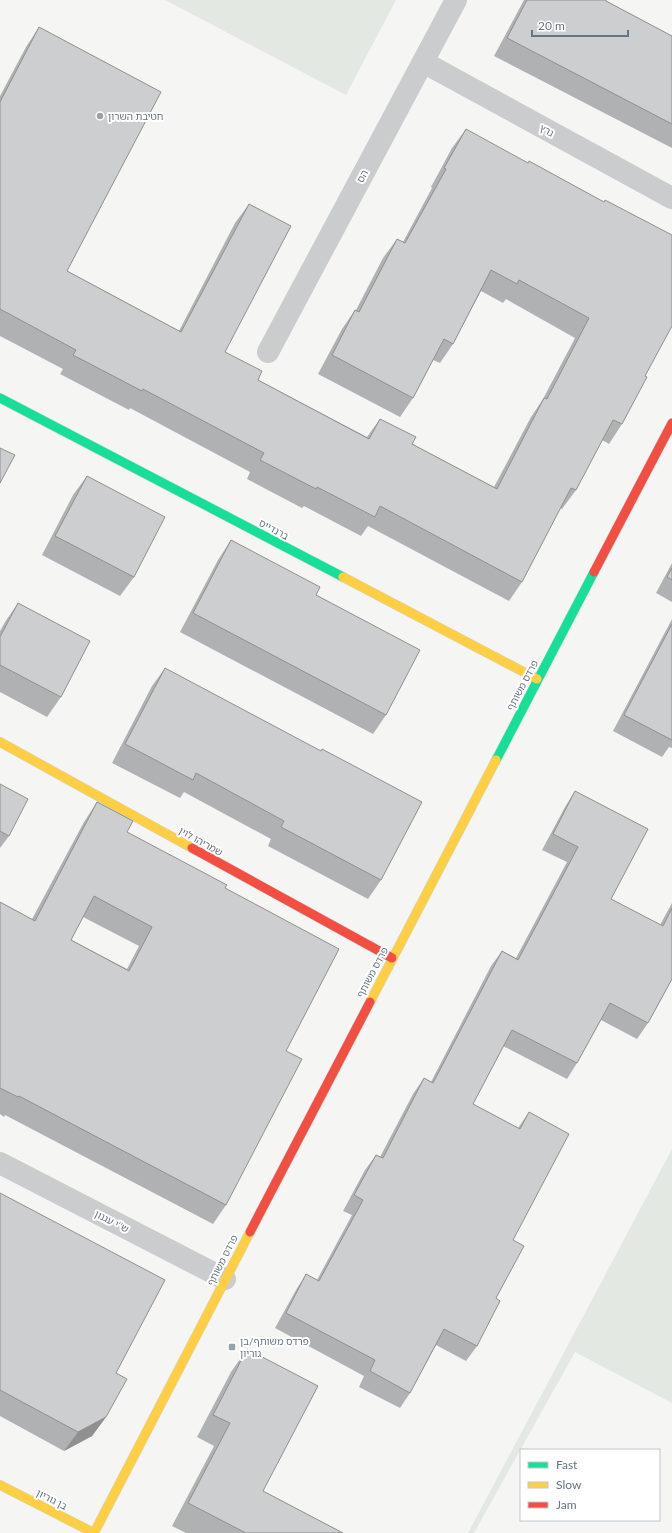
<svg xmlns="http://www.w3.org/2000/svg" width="672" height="1533" font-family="Lato,'Noto Sans Hebrew',sans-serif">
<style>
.green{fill:#e4e8e2}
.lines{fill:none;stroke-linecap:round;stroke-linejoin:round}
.fast-casing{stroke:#d1d1d2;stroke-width:10}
.slow-casing{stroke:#d1d1d2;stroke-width:10}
.jam-casing{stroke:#d1d1d2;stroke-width:10}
.street{stroke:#cacccd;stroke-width:22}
.fast{stroke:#16e098;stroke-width:9}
.slow{stroke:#ffcf43;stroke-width:9}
.jam{stroke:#f24e42;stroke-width:9}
.wall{fill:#b0b1b2;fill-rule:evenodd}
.shaded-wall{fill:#909091}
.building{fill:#cdcecf;stroke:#909091;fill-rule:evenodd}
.poi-dot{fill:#98a2ab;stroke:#fff;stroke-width:1.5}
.labels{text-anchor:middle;stroke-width:4;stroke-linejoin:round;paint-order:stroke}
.poi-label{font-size:10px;fill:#667583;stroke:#fff;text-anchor:start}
.street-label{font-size:10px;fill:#667583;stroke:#fff}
</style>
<rect width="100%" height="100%" fill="#f5f5f4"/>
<path class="green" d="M 165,0 L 396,0 L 346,95 Z
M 672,1149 L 672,1403 L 575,1352 L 474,1533 L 468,1533 Z"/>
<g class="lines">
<g class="fast-casing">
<path id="fast" d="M 0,398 L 343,577
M 496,760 L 594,572"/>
</g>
<g class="slow-casing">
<path id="slow" d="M 343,577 L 537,679
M 0,742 L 192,848
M 370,1002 L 496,760
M 0,1485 L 94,1533
M 94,1533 L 250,1232"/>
</g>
<g class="jam-casing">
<path id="jam" d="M 594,572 L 672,423
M 192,848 L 392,958
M 250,1232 L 370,1002"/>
</g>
<path class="street" d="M 423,62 L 672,198
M 268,352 L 456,0
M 0,1163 L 225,1279"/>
<use href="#fast" class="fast"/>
<use href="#slow" class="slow"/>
<use href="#jam" class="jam"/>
</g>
<path class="wall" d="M 524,0 L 606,0 L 606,1 L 672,36 L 672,148 L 494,56 Z
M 39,27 L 67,271 L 179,331 L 235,223 L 249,204 L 225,352 L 258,380 L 367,437 L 380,419 L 412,444 L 494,487 L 531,417 L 543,399 L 575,338 L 506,299 L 503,303 L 481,291 L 453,344 L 440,363 L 433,360 L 413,398 L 400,417 L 318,374 L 342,329 L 355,310 L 356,310 L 383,258 L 397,239 L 403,242 L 432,188 L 431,187 L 452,148 L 466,129 L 645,376 L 622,424 L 609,444 L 602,440 L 576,490 L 562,509 L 560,508 L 522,582 L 509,601 L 368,526 L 361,536 L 304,506 L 302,508 L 247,479 L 250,472 L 130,408 L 129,410 L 60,374 L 63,369 L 0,336 L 0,96 L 26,47 Z
M 87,476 L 134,577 L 120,596 L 42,555 L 73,495 Z
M 231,540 L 316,595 L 386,715 L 373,734 L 180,632 L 218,560 Z
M 672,563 L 672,602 L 656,593 Z
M 18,603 L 61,697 L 47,717 L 0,692 L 0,631 L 5,622 Z
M 672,619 L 672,748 L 669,747 L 662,757 L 613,731 Z
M 165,668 L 381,880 L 368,899 L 268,846 L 271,839 L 184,792 L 180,798 L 112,763 L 152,686 Z
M 0,784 L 9,836 L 0,848 Z
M 575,791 L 611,899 L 660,925 L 672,903 L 672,979 L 648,1023 L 637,1039 L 601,1020 L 577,1063 L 567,1079 L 503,1046 L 473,1104 L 518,1128 L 529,1112 L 513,1240 L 496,1298 L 477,1346 L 466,1361 L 436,1345 L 410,1393 L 400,1408 L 359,1387 L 364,1376 L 275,1328 L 296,1290 L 306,1274 L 317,1280 L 352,1215 L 343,1211 L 365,1170 L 376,1155 L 380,1157 L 413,1094 L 424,1078 L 431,1082 L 491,966 L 502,951 L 516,958 L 567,862 L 542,850 L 565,807 Z
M 97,802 L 127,832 L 225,888 L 286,1051 L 226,1205 L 213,1224 L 5,1115 L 4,1117 L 0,1114 L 0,902 L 32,919 L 84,822 ZM 83,917 L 139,946 L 127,969 L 71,940 Z
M 0,1193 L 116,1373 L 106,1417 L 92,1436 L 64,1451 L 0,1416 Z
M 247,1349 L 263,1491 L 343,1533 L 186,1533 L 172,1526 L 214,1446 L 197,1437 L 231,1372 Z"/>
<path class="shaded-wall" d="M 106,1417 L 92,1436 L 64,1451 L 78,1432 Z"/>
<path class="building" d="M 527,0 L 606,0 L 606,1 L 672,36 L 672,124 L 507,38 Z
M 39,27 L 161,92 L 67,271 L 181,332 L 249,204 L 291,226 L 225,352 L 262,371 L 258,380 L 369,439 L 380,419 L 416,437 L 412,444 L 497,489 L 544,398 L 547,399 L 589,318 L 519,280 L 517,284 L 491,270 L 453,344 L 444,339 L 413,398 L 332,355 L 355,310 L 359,312 L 397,239 L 405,243 L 446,169 L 444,168 L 466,129 L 528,163 L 529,161 L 604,202 L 605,200 L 672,235 L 672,326 L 645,376 L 647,377 L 622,424 L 613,420 L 576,490 L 571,488 L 522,582 L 380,506 L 375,517 L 317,487 L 316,489 L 260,460 L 264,453 L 143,389 L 142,391 L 73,355 L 76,350 L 0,309 L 0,102 Z
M 0,448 L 15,455 L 0,483 Z
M 87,476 L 165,517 L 134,577 L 55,536 Z
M 231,540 L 320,587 L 316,595 L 420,650 L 386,715 L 193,613 Z
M 672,568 L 672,580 L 667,577 Z
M 18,603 L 90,641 L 61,697 L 0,665 L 0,637 Z
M 672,624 L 672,740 L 624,715 Z
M 165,668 L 321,751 L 322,749 L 422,802 L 381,880 L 281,827 L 284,821 L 196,773 L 193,780 L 125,744 Z
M 0,784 L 28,799 L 9,836 L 0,831 Z
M 575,791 L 648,829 L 611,899 L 663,926 L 672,908 L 672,979 L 648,1023 L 610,1003 L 577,1063 L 512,1030 L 473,1104 L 520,1129 L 529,1112 L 569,1134 L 513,1240 L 524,1246 L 496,1298 L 500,1301 L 477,1346 L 444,1329 L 410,1393 L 370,1371 L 375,1360 L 286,1313 L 306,1274 L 319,1281 L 363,1200 L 354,1195 L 376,1155 L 383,1158 L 424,1078 L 433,1083 L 502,951 L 518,960 L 578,847 L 553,834 Z
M 97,802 L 133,821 L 127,832 L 227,885 L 225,888 L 339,949 L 286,1051 L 302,1059 L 226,1205 L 19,1096 L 18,1097 L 0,1088 L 0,902 L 35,921 ZM 94,896 L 152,927 L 129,971 L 71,940 Z
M 0,1193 L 165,1280 L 116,1373 L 127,1379 L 106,1417 L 78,1432 L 0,1390 Z
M 247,1349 L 318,1386 L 263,1491 L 343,1533 L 246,1533 L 188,1503 L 230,1423 L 213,1415 Z"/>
<g class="poi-dot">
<circle cx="100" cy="116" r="4"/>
<rect x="228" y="1343" width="8" height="8" rx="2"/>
</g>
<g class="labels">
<g class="poi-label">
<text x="108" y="120">חטיבת השרון</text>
<text x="240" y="1345">פרדס משותף/בן<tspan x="240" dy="12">גוריון</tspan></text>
</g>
<g class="street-label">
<text transform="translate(547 130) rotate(29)" y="4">גרץ</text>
<text transform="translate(362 176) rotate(-62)" y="4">הס</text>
<text transform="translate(274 529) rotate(28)" y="4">ברנדייס</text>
<text transform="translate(522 685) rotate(-62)" y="4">פרדס משותף</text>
<text transform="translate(201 841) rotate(29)" y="4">שמריהו לוין</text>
<text transform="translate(372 972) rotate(-62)" y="4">פרדס משותף</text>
<text transform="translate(112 1221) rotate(27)" y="4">ש''י עגנון</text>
<text transform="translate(222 1260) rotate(-63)" y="4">פרדס משותף</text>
<text transform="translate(52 1499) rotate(27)" y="4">בן גוריון</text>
</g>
</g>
<rect x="520" y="1449" width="140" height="72" fill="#ffffff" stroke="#c2c8cd"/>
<rect x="528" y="1462" width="20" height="6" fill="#16e098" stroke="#c2c8cd"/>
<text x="556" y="1469" font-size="12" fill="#667583">Fast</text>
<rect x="528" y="1482" width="20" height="6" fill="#ffcf43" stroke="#c2c8cd"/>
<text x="556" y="1489" font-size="12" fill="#667583">Slow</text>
<rect x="528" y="1502" width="20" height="6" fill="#f24e42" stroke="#c2c8cd"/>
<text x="556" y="1509" font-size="12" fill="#667583">Jam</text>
<path d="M532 30v6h96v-6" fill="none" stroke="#667583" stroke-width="2"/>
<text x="538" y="30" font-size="12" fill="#667583" stroke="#ffffff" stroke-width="3" paint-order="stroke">20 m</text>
</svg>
